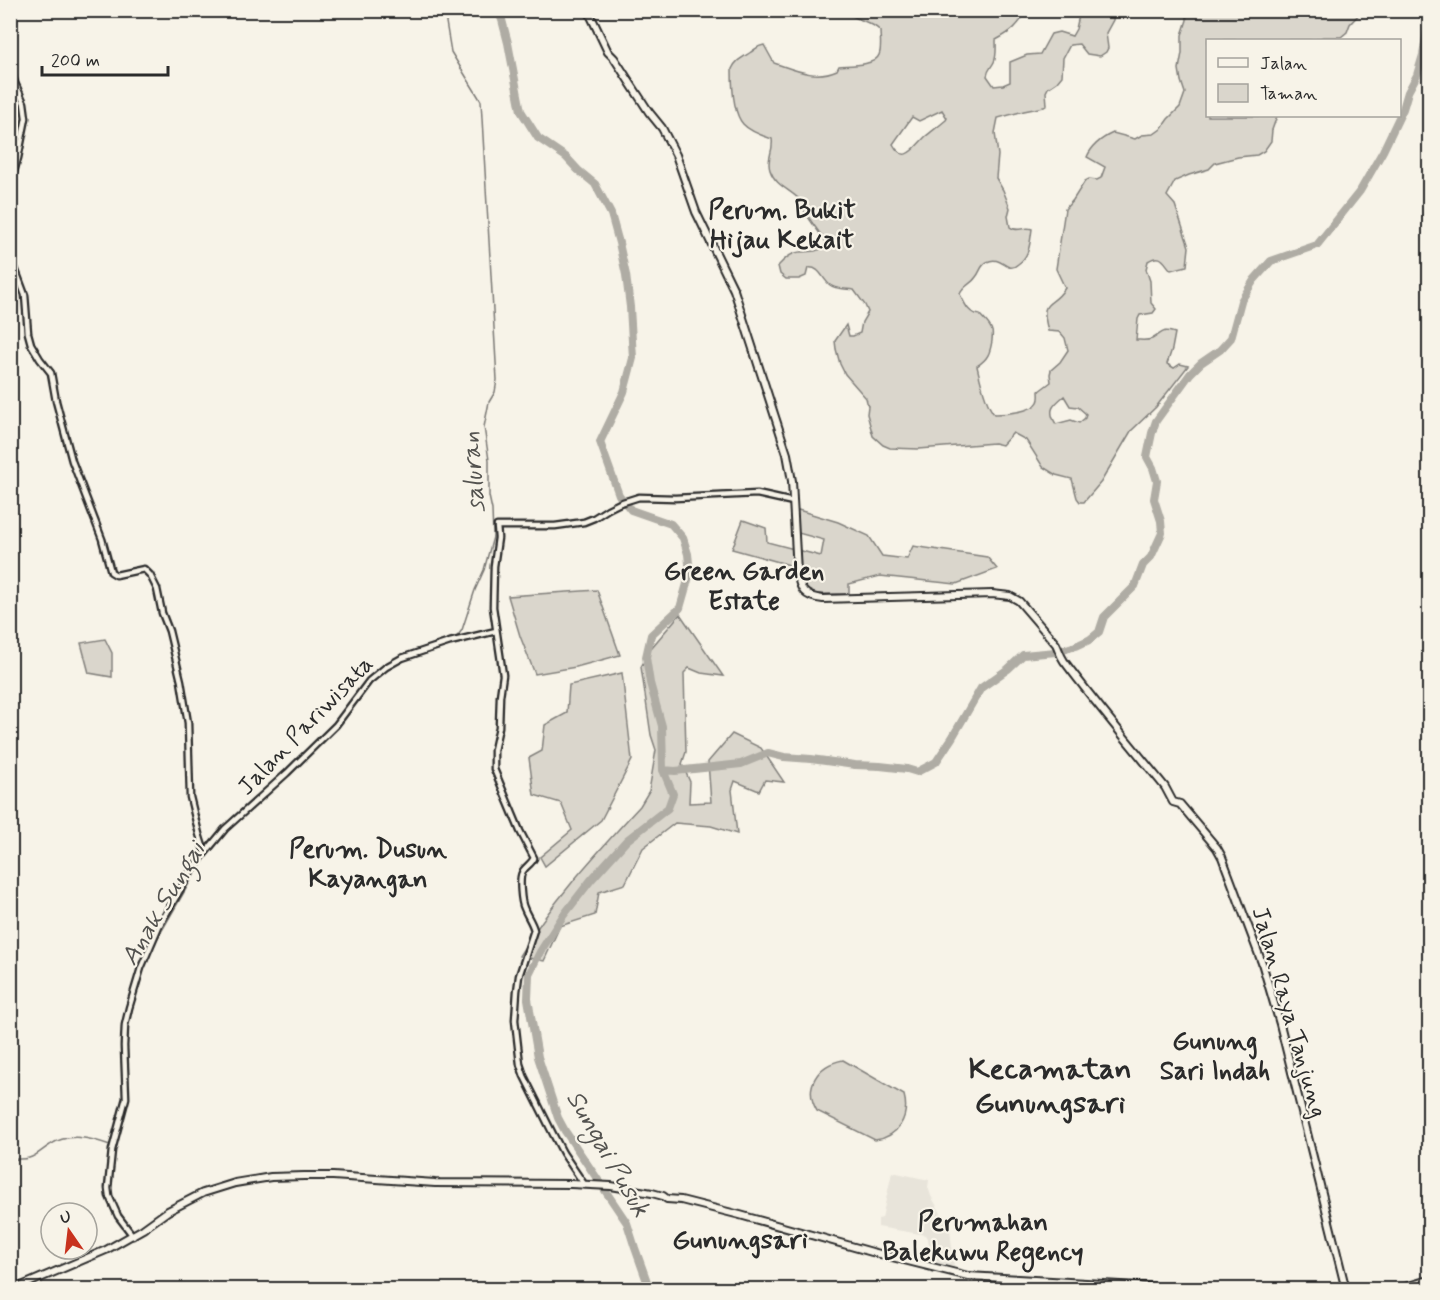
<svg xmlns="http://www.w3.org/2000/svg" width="1440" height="1300" font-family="Mynerve,sans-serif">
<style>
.built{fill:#e8e4da}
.green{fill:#dad6cc;stroke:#82807c;stroke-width:1.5;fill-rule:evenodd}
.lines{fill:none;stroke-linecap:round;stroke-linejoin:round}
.stream{stroke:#7a7874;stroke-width:1.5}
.river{stroke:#afaca4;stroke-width:8}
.minor-casing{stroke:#2b2b2b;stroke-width:9}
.major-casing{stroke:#2b2b2b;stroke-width:10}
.minor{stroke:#f7f3e8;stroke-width:4.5}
.major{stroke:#f7f3e8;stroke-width:6}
.labels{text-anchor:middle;stroke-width:4.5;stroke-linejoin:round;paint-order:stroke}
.street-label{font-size:24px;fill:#2b2b2b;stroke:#f7f3e8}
.neighbourhood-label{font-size:26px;font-weight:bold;fill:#2b2b2b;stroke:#f7f3e8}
.water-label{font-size:26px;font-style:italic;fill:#53524f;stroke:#f7f3e8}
.quarter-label{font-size:27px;font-weight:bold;fill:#2b2b2b;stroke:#f7f3e8}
.district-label{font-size:30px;font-weight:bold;fill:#2b2b2b;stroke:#f7f3e8}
</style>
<rect width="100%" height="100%" fill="#f7f3e8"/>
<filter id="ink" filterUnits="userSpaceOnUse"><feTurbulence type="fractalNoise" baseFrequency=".0167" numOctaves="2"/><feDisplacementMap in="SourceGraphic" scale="12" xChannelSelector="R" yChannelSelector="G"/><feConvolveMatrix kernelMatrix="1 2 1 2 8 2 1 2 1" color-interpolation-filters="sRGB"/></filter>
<g filter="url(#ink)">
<path class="built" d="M 892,1172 L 929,1180 L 928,1187 L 931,1196 L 950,1229 L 954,1267 L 931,1262 L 928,1238 L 926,1235 L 878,1227 L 878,1219 L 882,1218 Z"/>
<path class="green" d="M 845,11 L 1026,11 C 1019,26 1011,32 996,40 C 996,47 997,56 994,62 C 991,68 988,69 987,76 L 994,86 L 1003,85 L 1010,82 L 1010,62 L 1027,55 L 1040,54 L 1051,34 L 1059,32 L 1072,36 L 1076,29 L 1080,11 L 1114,11 L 1113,20 L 1106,33 L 1108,48 L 1106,52 L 1100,56 L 1087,54 L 1079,44 L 1070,45 L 1063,58 L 1062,76 L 1057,82 L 1048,88 L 1046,92 L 1047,105 L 1044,107 L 1024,111 L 998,118 L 995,133 L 998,155 L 996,178 L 1003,190 L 1010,208 L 1008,216 L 1010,227 C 1017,233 1025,226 1032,229 C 1030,242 1030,256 1018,264 C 1015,267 1013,268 1009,267 C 1002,264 997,257 987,262 C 980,266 981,271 976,277 C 971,285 965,284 960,294 C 965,304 968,314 980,315 C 984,320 990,324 992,331 C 993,333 992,338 992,341 C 990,353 988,359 977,366 C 980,379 985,404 994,414 C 1005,414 1033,412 1038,402 C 1040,399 1039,395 1039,391 L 1051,382 L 1050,374 L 1051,370 L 1060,362 L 1068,350 L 1065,338 L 1060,332 L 1048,331 C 1039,296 1051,310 1065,288 L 1056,269 L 1065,209 L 1073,200 L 1085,181 L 1089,179 L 1097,180 L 1101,178 L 1105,167 L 1087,157 C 1092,145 1102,138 1113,133 L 1135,139 L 1142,135 L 1154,134 L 1161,129 L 1168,119 L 1180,107 L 1185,93 L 1181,81 L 1179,69 L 1182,53 L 1182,35 L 1187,20 L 1186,11 L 1362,11 L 1350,24 L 1347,32 L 1341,37 L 1323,37 L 1315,40 L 1208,40 L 1208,116 L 1277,116 L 1272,130 L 1271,141 L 1264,151 L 1257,155 L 1238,157 L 1215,163 L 1209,169 L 1189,175 L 1175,181 L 1167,196 L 1175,205 L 1189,247 L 1187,266 L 1171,270 C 1164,263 1162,252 1148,261 L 1146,269 L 1150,281 L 1151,303 L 1156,309 L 1153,313 L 1140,315 L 1138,319 L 1136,340 C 1141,340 1147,341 1152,339 C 1162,334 1162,328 1175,333 L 1172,349 L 1167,364 L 1174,368 L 1180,364 L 1188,366 L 1156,407 L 1131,431 L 1101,482 L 1084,502 L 1080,502 L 1077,498 L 1072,479 L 1056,475 L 1043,467 L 1026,440 L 1013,433 L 1002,445 L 994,443 L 919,449 L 890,448 L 883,445 L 873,436 L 867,414 L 868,406 L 866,398 L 845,374 L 840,364 L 836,349 L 835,341 L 846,325 L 849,336 L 853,336 L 860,333 L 862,322 L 868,312 L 865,305 L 854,290 C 846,288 836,290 830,285 C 822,279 820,266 808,268 L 806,276 L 799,279 L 786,279 L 780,274 L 778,266 C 782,262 787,256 793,254 C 805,248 813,256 825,246 L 826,242 C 819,232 811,222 805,212 C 803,207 802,203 799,199 C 789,189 775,185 770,170 C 766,159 774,151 772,139 C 763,136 750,132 743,124 C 733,113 732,84 732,69 C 736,60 742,58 751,52 C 756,49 757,46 764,45 L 774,63 C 795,70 815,80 837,70 L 839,66 C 849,65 875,66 879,55 C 882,48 880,37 880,31 C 871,20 855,21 845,11 ZM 942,110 L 947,118 L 946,120 C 939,126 932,131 926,136 C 914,147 905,166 893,144 L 912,117 L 919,121 ZM 1064,396 L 1070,406 L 1078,407 L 1086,414 L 1085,418 L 1079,423 L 1071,420 L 1056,424 C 1047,410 1053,405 1064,396 Z
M 795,509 L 838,522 L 869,536 L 882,556 L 907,559 L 913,546 L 987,557 L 997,569 L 956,584 L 880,576 L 849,584 L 849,594 L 809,594 L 798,579 L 797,567 L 732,549 L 743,520 L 766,528 L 767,542 L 821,556 L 824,540 L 798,533 Z
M 597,590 L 620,655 L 576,667 L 535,674 L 520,636 L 508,596 Z
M 680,614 L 723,676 L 701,673 L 689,668 L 684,673 L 686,752 L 682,764 L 690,782 L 689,803 L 711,802 L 708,762 L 732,734 L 761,748 L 784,782 L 765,780 L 759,791 L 735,781 L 732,790 L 737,834 L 711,826 L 675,823 L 643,848 L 625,884 L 599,892 L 595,915 L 560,926 L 544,961 L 519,956 C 552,901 596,854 640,806 L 649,791 L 656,750 L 651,735 L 641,667 L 652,647 Z
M 105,639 L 112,653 L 112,677 L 89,673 L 81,643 Z
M 622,673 L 632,760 L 601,820 L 545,866 L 540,857 L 572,830 L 561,803 L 534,795 L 529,758 L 542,751 L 545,725 L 567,713 L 569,685 Z
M 843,1060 L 904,1095 C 910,1117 898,1137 875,1140 L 817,1111 C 803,1087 817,1065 843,1060 Z"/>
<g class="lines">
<path class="stream" d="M 444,10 L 451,52 L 481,101 L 497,380 L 495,392 L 489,402 L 484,427 L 489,460 L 489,496 L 492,510 L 493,537 L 484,570 L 475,590 L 462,630 L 456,638
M 320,744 L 339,725 L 361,695
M 226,832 L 289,774
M 152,948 L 194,875 L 217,842
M 122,1045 C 121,1020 130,995 138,971 L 140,969
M 123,1102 L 124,1092
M 10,1160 C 17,1158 23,1160 29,1158 C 37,1156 43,1149 50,1145 C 69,1132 90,1138 110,1145 L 115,1130
M 107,1168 L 110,1146
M 107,1173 C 105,1185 104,1195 111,1205"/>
<path class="river" d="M 498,10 L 502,20 L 508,43 L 521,111 L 538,138 L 566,157 L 578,170 L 595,184 L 611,214 L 619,243 L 626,275 L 630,307 L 633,358 L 624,392 L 600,442 L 619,495 L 631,510 L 671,524 L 683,538 L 688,554 L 690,573 L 680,608 L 651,635 L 646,657 L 650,683 L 662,726 L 663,770 L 673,794 L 668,808 L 627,840 L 591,880 L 563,916 L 540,952 L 529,974 L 528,999 L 538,1057 L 558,1118 L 565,1131 L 627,1223 L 635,1248 L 650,1290
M 663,770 L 675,771 L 741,764 L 768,753 L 784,757 L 811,759 L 855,765 L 880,766 L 907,769 L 917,772 L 936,762 L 952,738 L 981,688 L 1008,669 L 1023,655 L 1056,652 L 1076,646 L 1089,640 L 1099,632 L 1104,617 L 1135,586 L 1143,565 L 1151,557 L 1162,533 L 1161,521 L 1154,499 L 1157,481 L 1153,468 L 1147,457 L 1152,433 L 1156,421 L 1190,374 L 1201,363 L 1220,350 L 1231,338 L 1241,301 L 1254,280 L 1271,261 L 1317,245 L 1360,191 L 1383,151 L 1403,109 L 1408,92 L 1417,75 L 1423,55 L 1429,19 L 1429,10"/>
<g class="minor-casing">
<path id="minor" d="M 10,60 L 10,62
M 10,68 L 15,83 L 24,103 L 26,118 L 18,158 L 10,185
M 10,205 L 10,216
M 10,255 L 25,295 L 28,333 L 31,344 L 40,359 L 51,373 L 56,401 L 72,461 L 102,539 L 111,572 L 116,575 L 144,569 L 150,575 L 157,589 L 162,613 L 169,631 L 181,681 L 188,723 L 190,797 L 199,834 L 205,853
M 584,1184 L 563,1153 L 553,1134 L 524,1076 L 520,1064 L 515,1020 L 517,991 L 519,976 L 534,930 C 532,922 527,916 524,908 C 521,902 519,879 522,873 C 524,867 531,865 534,858 L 520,831 L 494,769 L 494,750 L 499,727 L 500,696 L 503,675 L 493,607 L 494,566 L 498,538 L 497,526 L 555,526 L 584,522 L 594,518 L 608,509 L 620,503 L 639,497 L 675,498 L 757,494 L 793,502
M 133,1236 L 118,1216 L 109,1196 L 108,1188 L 112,1150 L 126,1098 L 124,1046 L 125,1025 L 129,1008 L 141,968 L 159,926 L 191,871 L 205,853 L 225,829 L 287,773 L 336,725 L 369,681 L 386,667 L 402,658 L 450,642 L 496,631
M 1393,1290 L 1430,1279"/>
</g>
<g class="major-casing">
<path id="major" d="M 588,10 L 608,52 L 614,58 L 649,112 L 662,128 L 676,155 L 696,212 L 734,290 L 787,454 L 792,481 L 797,572 C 800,590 804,597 823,599 L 992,594 L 1010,596 L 1019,601 L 1056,644 C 1059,650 1060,655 1064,661 C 1096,704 1131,745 1165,787 L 1173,802 L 1180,804 L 1217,848 L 1222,857 L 1262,963 L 1280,1024 L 1346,1290
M 12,1290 L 106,1250 L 143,1229 L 168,1211 L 203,1193 L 235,1183 L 271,1177 L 304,1176 L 333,1176 L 435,1183 L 571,1184 L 611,1186 L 652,1193 L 663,1196 L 667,1199 L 681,1200 L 740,1215 L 872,1252 L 968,1276 L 1206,1290"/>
</g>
<use href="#minor" class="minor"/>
<use href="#major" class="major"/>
</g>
</g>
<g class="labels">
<g class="street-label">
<text transform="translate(305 725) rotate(-46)" y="8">Jalan Pariwisata</text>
<text transform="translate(1290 1012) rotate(74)" y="8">Jalan Raya Tanjung</text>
</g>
<g class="neighbourhood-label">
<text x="782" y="218">Perum. Bukit<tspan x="782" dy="30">Hijau Kekait</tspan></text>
<text x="744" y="579">Green Garden<tspan x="744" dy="30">Estate</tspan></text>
<text x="368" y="857">Perum. Dusun<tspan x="368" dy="30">Kayangan</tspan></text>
<text x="1215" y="1049">Gunung<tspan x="1215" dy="30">Sari Indah</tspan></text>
<text x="983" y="1230">Perumahan<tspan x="983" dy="30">Balekuwu Regency</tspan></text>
</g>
<g class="water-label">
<text transform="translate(472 472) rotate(-94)" y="9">saluran</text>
<text transform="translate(162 903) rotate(-59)" y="9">Anak Sungai</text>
<text transform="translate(609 1153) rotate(60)" y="9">Sungai Pusuk</text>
</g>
<g class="quarter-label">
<text x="740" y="1248">Gunungsari</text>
</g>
<g class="district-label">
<text x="1050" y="1078">Kecamatan<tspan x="1050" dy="34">Gunungsari</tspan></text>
</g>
</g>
<rect width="1440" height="1300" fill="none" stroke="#f7f3e8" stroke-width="36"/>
<rect x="18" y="18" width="1404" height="1264" fill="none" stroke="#2b2b2b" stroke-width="2" filter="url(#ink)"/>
<rect x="1206" y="39" width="195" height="78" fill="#f7f3e8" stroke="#a5a39c" stroke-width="1.5"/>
<rect x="1218" y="58" width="30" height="9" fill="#f7f3e8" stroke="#a5a39c" stroke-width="1.5"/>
<text x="1260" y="69" font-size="18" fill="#2b2b2b">Jalan</text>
<rect x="1218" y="84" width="30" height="18" fill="#dad6cc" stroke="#a5a39c" stroke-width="1.5"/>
<text x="1260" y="99" font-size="18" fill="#2b2b2b">Taman</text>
<g transform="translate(69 1231) rotate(346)"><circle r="28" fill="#f7f3e8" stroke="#a5a39c" stroke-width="1.5"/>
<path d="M0-4.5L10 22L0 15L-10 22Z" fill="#c8321e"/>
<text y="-9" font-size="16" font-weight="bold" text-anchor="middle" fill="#2b2b2b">U</text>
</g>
<path d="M42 66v9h126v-9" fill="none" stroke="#2b2b2b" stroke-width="3"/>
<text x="51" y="66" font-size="18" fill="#2b2b2b" stroke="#f7f3e8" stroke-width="4.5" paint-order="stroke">200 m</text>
</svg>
